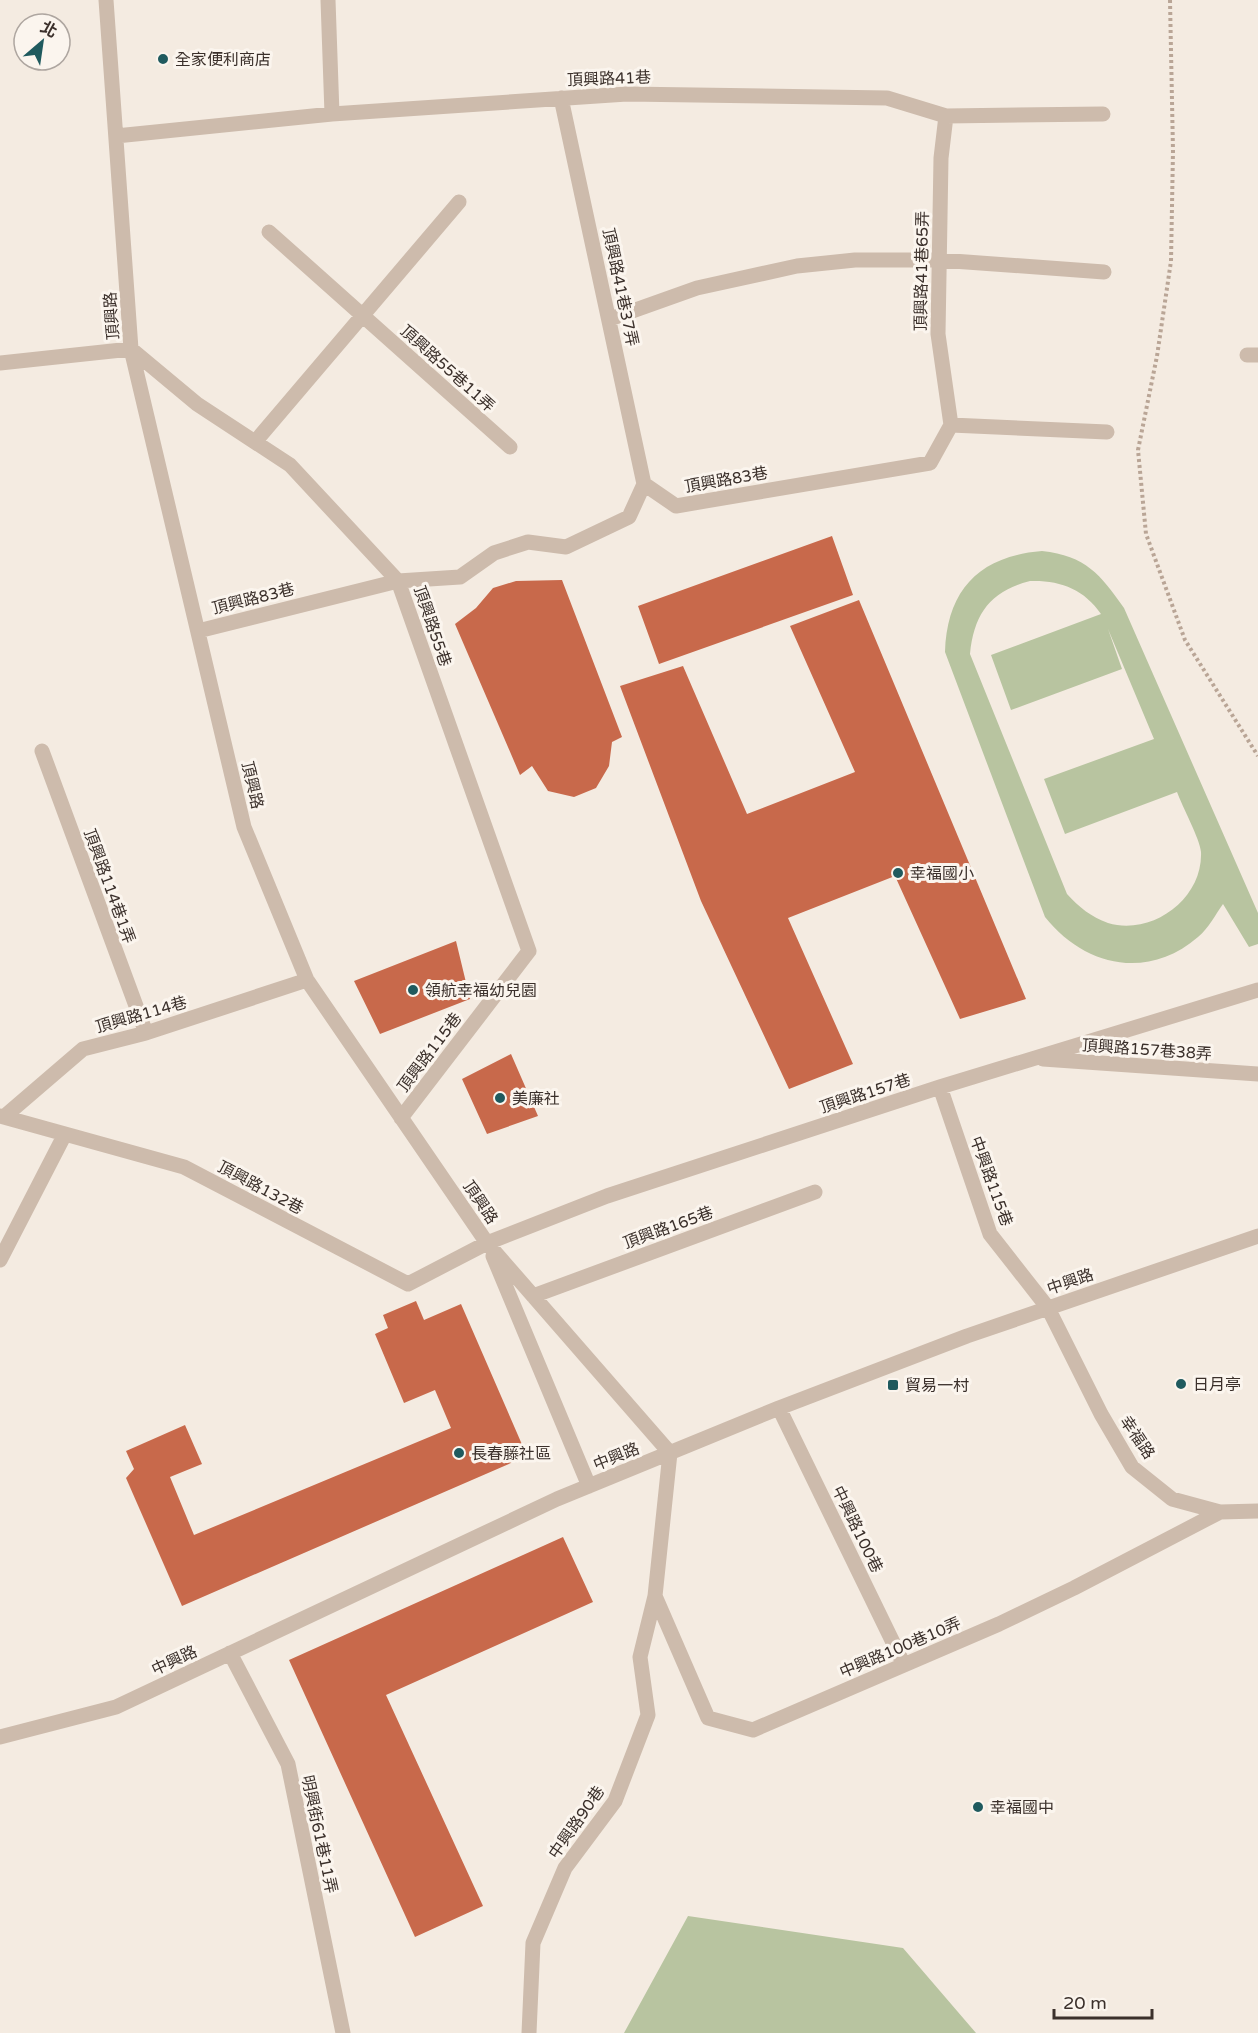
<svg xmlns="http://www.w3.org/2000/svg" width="1258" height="2033" font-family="'Varela Round','Noto Sans TC',sans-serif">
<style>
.green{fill:#b8c4a0;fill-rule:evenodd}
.building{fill:#c8694b}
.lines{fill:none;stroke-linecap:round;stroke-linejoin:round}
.path{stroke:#b9a596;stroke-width:4;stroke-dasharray:3 3;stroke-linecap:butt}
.minor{stroke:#cdbbac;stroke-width:15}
.poi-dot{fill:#1f5a5e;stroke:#fbf5ee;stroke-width:2}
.labels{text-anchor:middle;stroke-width:6;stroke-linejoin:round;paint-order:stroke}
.poi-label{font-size:16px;fill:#3b302b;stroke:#fbf5ee;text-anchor:start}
.street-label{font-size:16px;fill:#3b302b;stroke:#fbf5ee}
</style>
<rect width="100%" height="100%" fill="#f4ebe1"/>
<path class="green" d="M 1042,551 C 1086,556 1100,574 1124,608 L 1258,913 L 1258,944 L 1249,947 L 1223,904 C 1215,915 1209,928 1198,937 C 1147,981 1084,966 1045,917 L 945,652 C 947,590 979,556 1042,551 ZM 1030,581 C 1060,580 1084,589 1101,614 L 991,655 L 1011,710 L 1122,669 L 1108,629 L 1154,739 L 1044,779 L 1065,834 L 1177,792 C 1182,806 1200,839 1201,852 C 1203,899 1152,936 1108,923 C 1091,917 1079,907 1067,894 L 970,654 C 974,613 991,591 1030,581 Z
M 688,1916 L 903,1948 L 976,2033 L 624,2033 Z"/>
<path class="building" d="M 832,536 L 853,595 L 659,664 L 638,606 Z
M 562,580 L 622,737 L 612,742 L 609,766 L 596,788 L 574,797 L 548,791 L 532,766 L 520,775 L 455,624 L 476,608 L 493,588 L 516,581 Z
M 859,600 L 1026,999 L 960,1019 L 895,876 L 788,918 L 853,1064 L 789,1089 L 701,901 L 620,686 L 683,666 L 747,814 L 855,772 L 790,626 Z
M 456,941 L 470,999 L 380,1034 L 354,981 Z
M 511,1054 L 538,1116 L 487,1134 L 462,1079 Z
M 416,1301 L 424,1320 L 461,1304 L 527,1456 L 182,1606 L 126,1478 L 134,1469 L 126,1451 L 185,1425 L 202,1464 L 170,1477 L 194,1535 L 451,1428 L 435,1390 L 404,1403 L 375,1334 L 388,1328 L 383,1315 Z
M 563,1537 L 593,1602 L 386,1695 L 483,1906 L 415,1937 L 289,1660 Z"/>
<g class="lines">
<path class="path" d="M 1170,0 L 1173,151 L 1171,261 L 1157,356 L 1138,450 L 1146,534 L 1185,640 L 1258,756"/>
<path class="minor" d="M 106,0 L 131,349 L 244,827 L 307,980 L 487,1243 L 670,1453
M 328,0 L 332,114
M 561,98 L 644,484
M 946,116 L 941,158 L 938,334 L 951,425
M 116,136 L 332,114 L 627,94 L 887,98 L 946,116 L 1103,114
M 269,232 L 510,447
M 610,319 L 697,288 L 797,266 L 855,260 L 939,260 L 1104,272
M 1247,355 L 1258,355
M 0,363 L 131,349 L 197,404 L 290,465 L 398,581 L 529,951 L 401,1118
M 951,425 L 1107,432
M 255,442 L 459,202
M 644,484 L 676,506 L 930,463 L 951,425
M 198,631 L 398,581 L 460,577 L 494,553 L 528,542 L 566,547 L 629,517 L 644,484
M 42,751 L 146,1033
M 1043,1059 L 1258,1074
M 940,1087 L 990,1234 L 1048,1308 L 1101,1414 L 1132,1467 L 1172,1499 L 1220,1512 L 1258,1511
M 0,1116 L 184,1167 L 408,1284 L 487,1243 L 607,1196 L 940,1087 L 1258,990
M 5,1116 L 83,1049 L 146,1033 L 307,980
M 493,1256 L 589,1486
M 0,1260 L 65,1134
M 533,1296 L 815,1192
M 779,1408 L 904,1665
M 655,1596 L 708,1718 L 753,1730 L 999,1624 L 1074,1588 L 1220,1512
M 230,1653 L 288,1764 L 343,2033
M 0,1737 L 116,1707 L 557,1499 L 779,1408 L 967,1336 L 1258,1236
M 529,2033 L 533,1943 L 565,1868 L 615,1801 L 648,1715 L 640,1657 L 655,1596 L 670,1453"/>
</g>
<g class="poi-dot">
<circle cx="163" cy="59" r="6"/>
<circle cx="898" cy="873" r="6"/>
<circle cx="413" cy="990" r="6"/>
<circle cx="500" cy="1098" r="6"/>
<circle cx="1181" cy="1384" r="6"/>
<rect x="887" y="1379" width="12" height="12" rx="3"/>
<circle cx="459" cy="1453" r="6"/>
<circle cx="978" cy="1807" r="6"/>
</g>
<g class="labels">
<g class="poi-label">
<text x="175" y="65">全家便利商店</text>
<text x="910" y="879">幸福國小</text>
<text x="425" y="996">領航幸福幼兒園</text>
<text x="512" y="1104">美廉社</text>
<text x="1193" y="1390">日月亭</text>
<text x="905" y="1391">貿易一村</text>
<text x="471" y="1459">長春藤社區</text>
<text x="990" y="1813">幸福國中</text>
</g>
<g class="street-label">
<text transform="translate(609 78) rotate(-2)" y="6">頂興路41巷</text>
<text transform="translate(921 271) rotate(-89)" y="6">頂興路41巷65弄</text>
<text transform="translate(621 287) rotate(78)" y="6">頂興路41巷37弄</text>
<text transform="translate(111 316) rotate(-94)" y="6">頂興路</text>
<text transform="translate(448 368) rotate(42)" y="6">頂興路55巷11弄</text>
<text transform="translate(726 479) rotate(-10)" y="6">頂興路83巷</text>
<text transform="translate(253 598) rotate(-14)" y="6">頂興路83巷</text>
<text transform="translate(433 626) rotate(71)" y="6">頂興路55巷</text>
<text transform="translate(253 785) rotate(77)" y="6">頂興路</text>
<text transform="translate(110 886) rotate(70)" y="6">頂興路114巷1弄</text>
<text transform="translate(141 1014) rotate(-16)" y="6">頂興路114巷</text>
<text transform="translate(1147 1049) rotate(4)" y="6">頂興路157巷38弄</text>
<text transform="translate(429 1052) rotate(-53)" y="6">頂興路115巷</text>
<text transform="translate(865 1093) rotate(-18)" y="6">頂興路157巷</text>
<text transform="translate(992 1181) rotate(70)" y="6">中興路115巷</text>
<text transform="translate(261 1187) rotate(28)" y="6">頂興路132巷</text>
<text transform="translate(481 1202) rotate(56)" y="6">頂興路</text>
<text transform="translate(668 1227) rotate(-20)" y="6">頂興路165巷</text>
<text transform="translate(1070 1281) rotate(-19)" y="6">中興路</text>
<text transform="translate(1138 1437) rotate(56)" y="6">幸福路</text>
<text transform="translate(616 1456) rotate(-22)" y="6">中興路</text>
<text transform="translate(858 1529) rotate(64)" y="6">中興路100巷</text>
<text transform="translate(900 1647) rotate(-23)" y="6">中興路100巷10弄</text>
<text transform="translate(174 1660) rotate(-25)" y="6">中興路</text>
<text transform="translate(576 1822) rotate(-55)" y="6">中興路90巷</text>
<text transform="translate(320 1834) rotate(78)" y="6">明興街61巷11弄</text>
</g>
</g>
<g transform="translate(42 42) rotate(29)"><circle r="28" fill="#fbf5ee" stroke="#aea6a0" stroke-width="1.5"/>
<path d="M0-4.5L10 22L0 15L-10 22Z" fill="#1f5a5e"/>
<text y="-9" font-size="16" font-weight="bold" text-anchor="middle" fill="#3b302b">北</text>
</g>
<path d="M1054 2009v9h98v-9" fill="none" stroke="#3b302b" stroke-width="3"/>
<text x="1063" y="2009" font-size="18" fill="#3b302b" stroke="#fbf5ee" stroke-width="4.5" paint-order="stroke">20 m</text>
</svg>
